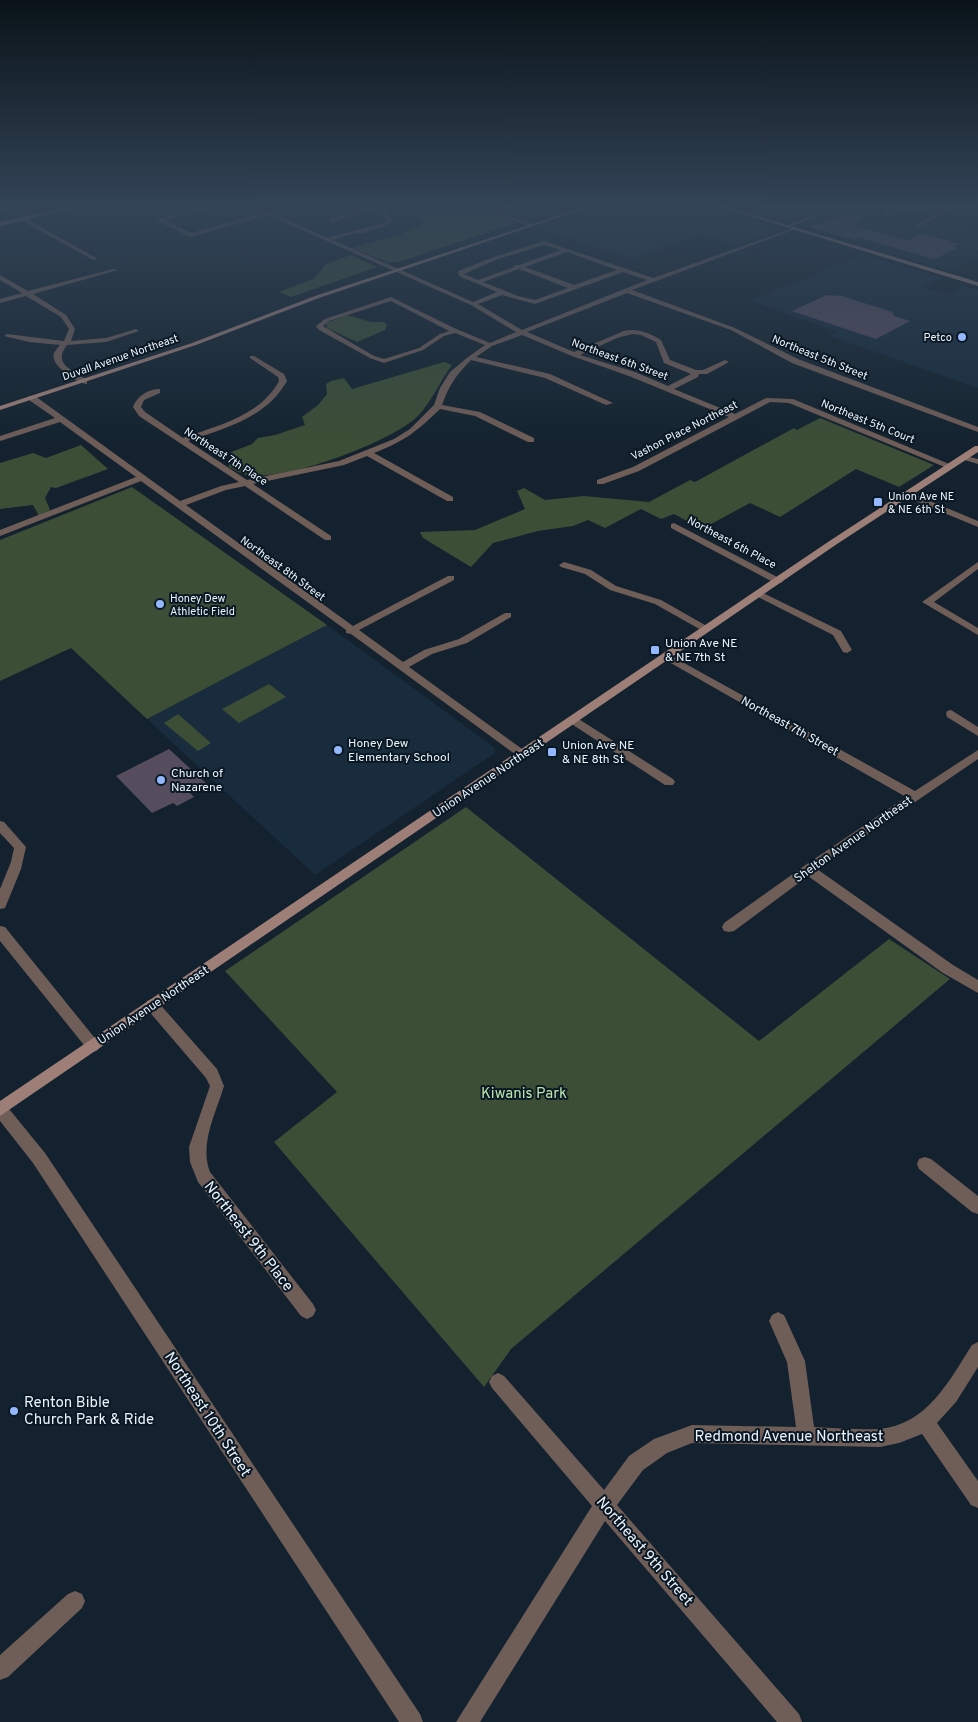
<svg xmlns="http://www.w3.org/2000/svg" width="978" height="1722" font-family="Overpass,sans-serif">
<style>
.built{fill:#182c3d}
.green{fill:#3c4e35}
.building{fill:#554c5e}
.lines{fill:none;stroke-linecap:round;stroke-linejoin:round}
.street{fill:#6f5d58;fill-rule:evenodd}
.secondary{fill:#9d7f78;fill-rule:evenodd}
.poi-dot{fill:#94b7fd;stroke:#0a1824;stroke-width:2}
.labels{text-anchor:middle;stroke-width:4;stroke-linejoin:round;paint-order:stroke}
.far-poi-label{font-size:11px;fill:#eaf3fc;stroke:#0a1824;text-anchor:start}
.far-street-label{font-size:11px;fill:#eaf3fc;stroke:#0a1824}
.poi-label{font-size:12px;fill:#eaf3fc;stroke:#0a1824;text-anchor:start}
.street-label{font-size:12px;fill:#eaf3fc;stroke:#0a1824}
.near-park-label{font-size:15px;fill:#bce6ae;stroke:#0a1824}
.near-street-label{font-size:15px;fill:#eaf3fc;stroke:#0a1824}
.near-poi-label{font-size:15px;fill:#eaf3fc;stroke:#0a1824;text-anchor:start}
</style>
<rect width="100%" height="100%" fill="#13222e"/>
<path class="built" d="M 496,207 L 571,207 L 533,219 Z
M 602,207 L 709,207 L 781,229 L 738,245 L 703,234 L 632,259 L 538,228 Z
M 736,207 L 829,207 L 788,221 Z
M 845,207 L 916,227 L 938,218 L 978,229 L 978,251 L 974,253 L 978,254 L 978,257 L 953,269 L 941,269 L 807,228 L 808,227 L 805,226 L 806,223 Z
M 862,254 L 942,278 L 924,287 L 947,294 L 963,286 L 978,290 L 978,388 L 830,336 L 838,332 L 751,301 Z
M 327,625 L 494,747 L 495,753 L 315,875 L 147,719 Z"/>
<path class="green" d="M 473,207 L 516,223 L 399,262 L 387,262 L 352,248 L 401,234 L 425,223 L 418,215 Z
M 351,255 L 377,267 L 291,297 L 279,292 L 314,279 L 326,264 Z
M 347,315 L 371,322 L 384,322 L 387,325 L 385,330 L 357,342 L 327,328 L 326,323 Z
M 444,362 L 452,365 C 440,381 432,401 418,416 C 390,443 280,484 243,474 C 238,472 233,469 229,467 L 229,453 L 252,444 L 258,438 L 275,435 L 305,425 L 302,417 L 318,405 L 327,394 L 326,384 L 331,381 L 344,378 L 352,389 Z
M 820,418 L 934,465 L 899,487 L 856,469 L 780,517 L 750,503 L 702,529 L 674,514 L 661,519 L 641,509 L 605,528 L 588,520 L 573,526 L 538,531 L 493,543 L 471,567 L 423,538 L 420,532 L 475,530 L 525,509 L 517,491 L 524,488 L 545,500 L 584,496 L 649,502 L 690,480 L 695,482 L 794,428 L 797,430 Z
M 81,445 L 108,469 L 56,488 L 51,487 L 45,498 L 50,510 L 39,516 L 33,505 L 0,509 L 0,463 L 33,453 L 46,458 Z
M 132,487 L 327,625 L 147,719 L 71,648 L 0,681 L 0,540 Z
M 269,684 L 286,697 L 239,723 L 222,709 Z
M 178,714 L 211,743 L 198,751 L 164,723 Z
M 466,807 L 759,1041 L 889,939 L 950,979 L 511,1349 L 484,1387 L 274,1142 L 337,1092 L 225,971 Z"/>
<path class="building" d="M 848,212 L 867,218 L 853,225 L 907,240 L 923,234 L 960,244 L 953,247 L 958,248 L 934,259 L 857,237 L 856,240 L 809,227 Z
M 827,295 L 842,296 L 892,312 L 894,316 L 910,321 L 876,339 L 792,311 Z
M 169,749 L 207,784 L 190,793 L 194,797 L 177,806 L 173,803 L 152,813 L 116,776 Z"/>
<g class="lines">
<path class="street" d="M 0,207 L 16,210 L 32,217 L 29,219 L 13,212 L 0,211 Z
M 206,207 L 214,207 L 164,220 L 191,233 L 263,213 L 251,207 L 257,207 L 268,212 L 294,207 L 273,214 L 328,238 C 347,231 366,229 385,222 L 386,219 L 380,209 L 368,211 L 331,223 L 329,220 L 367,207 L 389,207 L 385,209 L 392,219 L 390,224 L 364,233 L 351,234 L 333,240 L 473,302 L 497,292 L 459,276 L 458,271 L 494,257 L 544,241 L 653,278 L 796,227 L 796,229 L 632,290 L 735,328 L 798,359 L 978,427 L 978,432 L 792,363 L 731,330 L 627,293 L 527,332 L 574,352 L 624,331 C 638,328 649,333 661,340 L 670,360 L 696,370 L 703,370 L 725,360 L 729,362 L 707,374 L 699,374 L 698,377 L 674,389 L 735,414 L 766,398 L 793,399 L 954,466 L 947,468 L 789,403 L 770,402 L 639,471 L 603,484 L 597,484 L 597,480 L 633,467 L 729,417 L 629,376 L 572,356 L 522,335 L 492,346 L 476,357 L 550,374 L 613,403 L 606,405 L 545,378 L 471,360 C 457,374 449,385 442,405 L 480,412 L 534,438 L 534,442 L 528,442 L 475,416 L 440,409 C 416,432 405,441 374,453 L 453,497 L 453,501 L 447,501 L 367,456 L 344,465 L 253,484 L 331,536 L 331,540 L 325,540 L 245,486 L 226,490 L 186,505 L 353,626 L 448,576 L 454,576 L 454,580 L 359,630 L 403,662 L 424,650 L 459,639 L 505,613 L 511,613 L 511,617 L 467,643 L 432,654 L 409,667 L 529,754 L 527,757 L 519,757 L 351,634 L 346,633 L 346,630 L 141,481 L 0,536 L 0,530 L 136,477 L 60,422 L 0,441 L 0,436 L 55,418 L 29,400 L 29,396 L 35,396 L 180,501 L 221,486 L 239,482 L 139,416 L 133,407 C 137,396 148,389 160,389 L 160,393 L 144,400 L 141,407 L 145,412 L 183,438 C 219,425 260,416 279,381 L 278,377 L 250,358 L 250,356 L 254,356 L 284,374 L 287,381 C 266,418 226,428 188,441 L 247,480 L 339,461 L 394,439 L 410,429 L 434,405 L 440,388 L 450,372 L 468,357 L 485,345 L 455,333 L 444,336 L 423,350 L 384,363 L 370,358 L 319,330 L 316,326 L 325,319 L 391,297 L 454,328 L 490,343 L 516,332 L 471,305 L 268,215 L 190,237 L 156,220 ZM 544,245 L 561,250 L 519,265 L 515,265 L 514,267 L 478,280 L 464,274 L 498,259 ZM 567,252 L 617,270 L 574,285 L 525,267 ZM 519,269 L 568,288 L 535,300 L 518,296 L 483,282 ZM 623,272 L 647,280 L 522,330 L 478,304 L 502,295 L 535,304 ZM 391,301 L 449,331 L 440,334 L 419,348 L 384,359 L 374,356 L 323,326 L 329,321 ZM 632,334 L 641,335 L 656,342 L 664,363 L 691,374 L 668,386 L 635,372 L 580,355 L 617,338 Z
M 834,207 L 841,207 L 790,227 L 785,226 Z
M 900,207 C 917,207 937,213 952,207 L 956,208 L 917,227 L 915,224 L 938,213 L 905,209 L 886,216 L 881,215 Z
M 489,208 L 532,224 L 533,225 L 528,226 L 487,211 Z
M 21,218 L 25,218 L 98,259 L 93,260 L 21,220 Z
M 113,269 L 118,270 L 33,294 L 66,315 L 75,329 L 71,341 L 106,338 L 136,329 L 139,331 L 106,342 L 67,345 C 52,364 72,370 87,380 L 87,384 C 78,384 56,368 54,359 C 52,353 57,349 60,345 L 29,342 L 4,336 L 7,334 L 64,341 L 69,329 L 61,317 L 26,296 L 0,303 L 0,299 L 22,293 L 0,280 L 0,275 L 28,291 Z
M 961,455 L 978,459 L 978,464 L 961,459 Z
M 906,491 L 978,521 L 978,527 L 903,496 L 902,494 Z
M 674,523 L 781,579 L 783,581 L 781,583 L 775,583 L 671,528 L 671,524 Z
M 564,562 L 591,570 L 616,586 L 661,600 L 712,629 L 707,632 L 703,631 L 655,604 L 610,590 L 585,574 L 561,567 L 559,565 Z
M 978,562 L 978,569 L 934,602 L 978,628 L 978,635 L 922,602 Z
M 759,591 L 841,631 L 852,650 L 847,653 L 843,652 L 833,635 L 756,596 L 754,594 Z
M 666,653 L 915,791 L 978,750 L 978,759 L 817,869 L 953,965 L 978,980 L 978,993 L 943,973 L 808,876 L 734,931 L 729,932 L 724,931 L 722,927 L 724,923 L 804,866 L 906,797 L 662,658 L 661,656 Z
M 951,710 L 978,727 L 978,736 L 947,717 L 946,714 L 947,711 Z
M 574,716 L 673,779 L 675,782 L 673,785 L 665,785 L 570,723 L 569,720 L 570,717 Z
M 0,821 L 4,822 L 26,847 L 21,869 L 5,908 L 0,909 L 0,889 L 11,862 L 14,848 L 0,833 Z
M 0,926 L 5,927 L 98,1042 L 100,1046 L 98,1050 L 93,1052 L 88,1050 L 0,941 Z
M 152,999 L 157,1001 L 217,1069 L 224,1086 C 216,1113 199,1144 210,1172 L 313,1304 L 316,1310 L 313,1316 L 307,1319 L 301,1316 L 198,1182 L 190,1162 L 189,1147 L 210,1086 L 206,1078 L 147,1009 L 145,1005 L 147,1001 Z
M 0,1102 L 5,1104 L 45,1153 L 420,1714 L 423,1722 L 399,1722 L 33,1163 L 0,1121 Z
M 925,1157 L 931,1159 L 978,1196 L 978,1214 L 972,1212 L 919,1169 L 917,1164 L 919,1159 Z
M 778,1312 L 784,1315 L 805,1361 L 814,1427 C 836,1428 858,1430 879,1429 C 927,1425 949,1381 972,1345 L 978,1342 L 978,1367 L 956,1402 L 937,1423 L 978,1481 L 978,1508 L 971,1505 L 922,1434 L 899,1443 L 880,1447 L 692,1443 L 667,1453 L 643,1470 L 617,1505 L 799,1714 L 802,1722 L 777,1722 L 605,1521 L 480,1722 L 456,1722 L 592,1506 L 492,1388 L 489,1382 L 492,1376 L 498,1373 L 504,1376 L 604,1490 L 629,1456 L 654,1439 L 692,1425 L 796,1427 L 787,1362 L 769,1321 L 772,1315 Z
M 75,1591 L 82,1594 L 85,1601 L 82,1608 L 8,1677 L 0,1680 L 0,1655 L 68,1594 Z"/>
<path class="secondary" d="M 68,207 L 76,207 L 0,226 L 0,222 Z
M 583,207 L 590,207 L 319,298 L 196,345 L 0,410 L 0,406 L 192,343 L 315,296 Z
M 720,207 L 727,207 L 978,282 L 978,286 Z
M 975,446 L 978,446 L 978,452 L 837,544 L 0,1116 L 0,1101 L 831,540 Z"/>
</g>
<linearGradient id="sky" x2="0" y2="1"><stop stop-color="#0a1319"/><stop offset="0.46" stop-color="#334457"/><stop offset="1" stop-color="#334457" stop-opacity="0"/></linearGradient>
<rect width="978" height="448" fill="url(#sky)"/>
<g class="poi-dot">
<circle cx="962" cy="337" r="5"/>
<rect x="873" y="497" width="10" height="10" rx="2.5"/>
<circle cx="160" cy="604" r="5"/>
<rect x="650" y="645" width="10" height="10" rx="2.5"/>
<circle cx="338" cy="750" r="5"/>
<rect x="547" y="747" width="10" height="10" rx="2.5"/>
<circle cx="161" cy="780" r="5"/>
<circle cx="14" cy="1411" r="5"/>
</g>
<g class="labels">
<g class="far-poi-label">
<text x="952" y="341" text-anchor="end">Petco</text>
<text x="888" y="500">Union Ave NE<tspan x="888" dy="13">&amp; NE 6th St</tspan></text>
<text x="170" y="602">Honey Dew<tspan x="170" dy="13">Athletic Field</tspan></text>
</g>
<g class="far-street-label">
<text transform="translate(120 357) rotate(-19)" y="4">Duvall Avenue Northeast</text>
<text transform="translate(820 357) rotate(22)" y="4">Northeast 5th Street</text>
<text transform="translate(620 359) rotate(20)" y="4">Northeast 6th Street</text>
<text transform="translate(868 421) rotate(22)" y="4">Northeast 5th Court</text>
<text transform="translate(684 430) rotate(-27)" y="4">Vashon Place Northeast</text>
<text transform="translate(226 456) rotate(33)" y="4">Northeast 7th Place</text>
<text transform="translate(732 542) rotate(28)" y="4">Northeast 6th Place</text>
<text transform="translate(283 568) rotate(36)" y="4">Northeast 8th Street</text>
</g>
<g class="poi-label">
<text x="665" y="647">Union Ave NE<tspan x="665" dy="14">&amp; NE 7th St</tspan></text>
<text x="348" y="747">Honey Dew<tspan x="348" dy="14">Elementary School</tspan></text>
<text x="562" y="749">Union Ave NE<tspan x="562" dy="14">&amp; NE 8th St</tspan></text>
<text x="171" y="777">Church of<tspan x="171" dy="14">Nazarene</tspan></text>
</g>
<g class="street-label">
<text transform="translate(790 726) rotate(29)" y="4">Northeast 7th Street</text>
<text transform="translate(488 778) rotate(-34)" y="4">Union Avenue Northeast</text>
<text transform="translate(853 839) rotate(-35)" y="4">Shelton Avenue Northeast</text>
<text transform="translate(153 1005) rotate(-34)" y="4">Union Avenue Northeast</text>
</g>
<g class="near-park-label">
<text x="524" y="1098">Kiwanis Park</text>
</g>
<g class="near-street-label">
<text transform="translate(249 1236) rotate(52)" y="5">Northeast 9th Place</text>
<text transform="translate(208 1414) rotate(57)" y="5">Northeast 10th Street</text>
<text x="789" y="1441">Redmond Avenue Northeast</text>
<text transform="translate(645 1551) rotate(49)" y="5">Northeast 9th Street</text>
</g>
<g class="near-poi-label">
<text x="24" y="1407">Renton Bible<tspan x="24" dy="17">Church Park &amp; Ride</tspan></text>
</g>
</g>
</svg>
